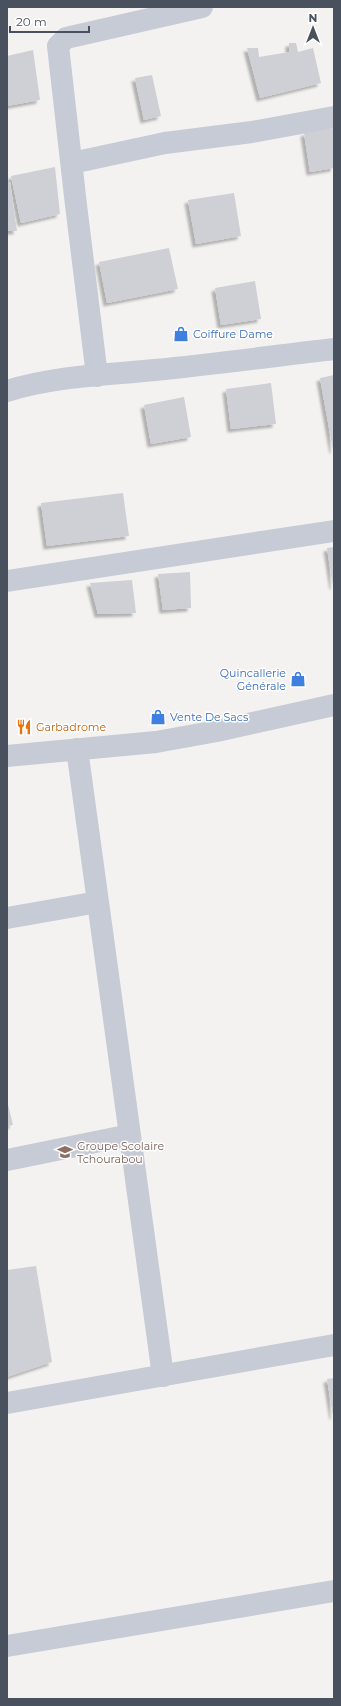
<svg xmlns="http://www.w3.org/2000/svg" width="341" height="1706" font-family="Montserrat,sans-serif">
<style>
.building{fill:#ced0d5;filter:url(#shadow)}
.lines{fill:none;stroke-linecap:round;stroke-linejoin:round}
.minor{stroke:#c6cbd5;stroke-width:22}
.labels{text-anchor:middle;stroke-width:3;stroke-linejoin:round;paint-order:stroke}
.shop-label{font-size:11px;fill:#366cbe;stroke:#fff;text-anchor:start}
.food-label{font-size:11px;fill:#c56008;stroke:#fff;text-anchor:start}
.education-label{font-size:11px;fill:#785e54;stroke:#fff;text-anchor:start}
</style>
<defs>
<filter id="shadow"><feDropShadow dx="-3.5" dy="3.5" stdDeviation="1" flood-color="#0004"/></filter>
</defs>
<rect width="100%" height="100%" fill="#f3f2f1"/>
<path class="building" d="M 289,43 L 296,43 L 298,52 L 313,48 L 321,83 L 260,98 L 247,48 L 258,48 L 259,57 L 289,52 Z
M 33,50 L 40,100 L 7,106 L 7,56 Z
M 152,75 L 161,116 L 144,120 L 135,78 Z
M 334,128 L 334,168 L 310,172 L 304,133 Z
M 55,167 L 60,214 L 21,223 L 11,176 Z
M 10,182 L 17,231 L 7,231 L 7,183 Z
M 234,193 L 241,236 L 196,244 L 188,200 Z
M 169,248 L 178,289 L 107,303 L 99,262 Z
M 255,281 L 261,319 L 221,325 L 215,288 Z
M 334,375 L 334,450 L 333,450 L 320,378 Z
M 271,383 L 276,424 L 231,429 L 226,389 Z
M 184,397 L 191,437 L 151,444 L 144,405 Z
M 123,493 L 129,536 L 47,546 L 41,503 Z
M 334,547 L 334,586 L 333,586 L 327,548 Z
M 190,572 L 191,608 L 163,610 L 158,574 Z
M 132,580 L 136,613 L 98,614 L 90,583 Z
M 7,1100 L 13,1125 L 7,1126 Z
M 36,1266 L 52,1362 L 7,1377 L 7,1270 Z
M 334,1378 L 334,1416 L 333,1416 L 327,1379 Z"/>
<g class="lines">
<path class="minor" d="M 72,163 L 165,143 L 252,132 L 334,117
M 97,376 L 76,205 L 58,46 L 66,38 L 202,7
M 7,391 C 54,376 106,375 155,370 C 215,364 274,356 334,349
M 7,581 L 334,531
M 77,749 L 163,1376
M 7,756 L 156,742 L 217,731 L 334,705
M 7,918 L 98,902
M 7,1160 L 130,1135
M 7,1403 L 334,1345
M 7,1646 L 334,1591"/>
</g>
<defs>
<g id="shop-bare" transform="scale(1.2)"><path d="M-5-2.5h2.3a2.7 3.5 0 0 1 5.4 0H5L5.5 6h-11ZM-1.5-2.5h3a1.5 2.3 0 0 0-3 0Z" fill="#3f7fe0" stroke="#fff" stroke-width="2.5" paint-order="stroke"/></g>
<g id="restaurant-bare" transform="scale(1.2)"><path d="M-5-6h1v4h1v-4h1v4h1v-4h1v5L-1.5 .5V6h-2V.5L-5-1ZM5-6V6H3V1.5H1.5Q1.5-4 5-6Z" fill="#e8710a" stroke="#fff" stroke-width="2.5" paint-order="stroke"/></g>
<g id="school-bare" transform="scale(1.2)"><path d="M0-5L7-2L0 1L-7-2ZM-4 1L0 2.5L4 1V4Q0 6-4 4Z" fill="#8d6e63" stroke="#fff" stroke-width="2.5" paint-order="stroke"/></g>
</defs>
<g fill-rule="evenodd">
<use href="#shop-bare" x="181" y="334"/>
<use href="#shop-bare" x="298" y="679"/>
<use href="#shop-bare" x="158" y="717"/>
<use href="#restaurant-bare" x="24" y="727"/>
<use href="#school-bare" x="65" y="1152"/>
</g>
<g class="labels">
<g class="shop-label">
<text x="193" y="338">Coiffure Dame</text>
<text x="286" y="677" text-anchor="end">Quincallerie<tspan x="286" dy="13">Générale</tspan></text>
<text x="170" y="721">Vente De Sacs</text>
</g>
<g class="food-label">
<text x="36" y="731">Garbadrome</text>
</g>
<g class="education-label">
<text x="77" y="1150">Groupe Scolaire<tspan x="77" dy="13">Tchourabou</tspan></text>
</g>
</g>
<rect width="341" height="1706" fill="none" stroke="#4a515e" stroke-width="16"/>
<g transform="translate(313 28)" stroke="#ffffff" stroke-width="3" paint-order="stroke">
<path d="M0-3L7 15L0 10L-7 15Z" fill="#4a515e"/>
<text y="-6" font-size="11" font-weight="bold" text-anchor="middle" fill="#4a515e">N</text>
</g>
<path d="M10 26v6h79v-6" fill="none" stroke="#4a515e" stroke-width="2"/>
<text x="16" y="26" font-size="12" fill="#4a515e" stroke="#ffffff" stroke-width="3" paint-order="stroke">20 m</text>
</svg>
